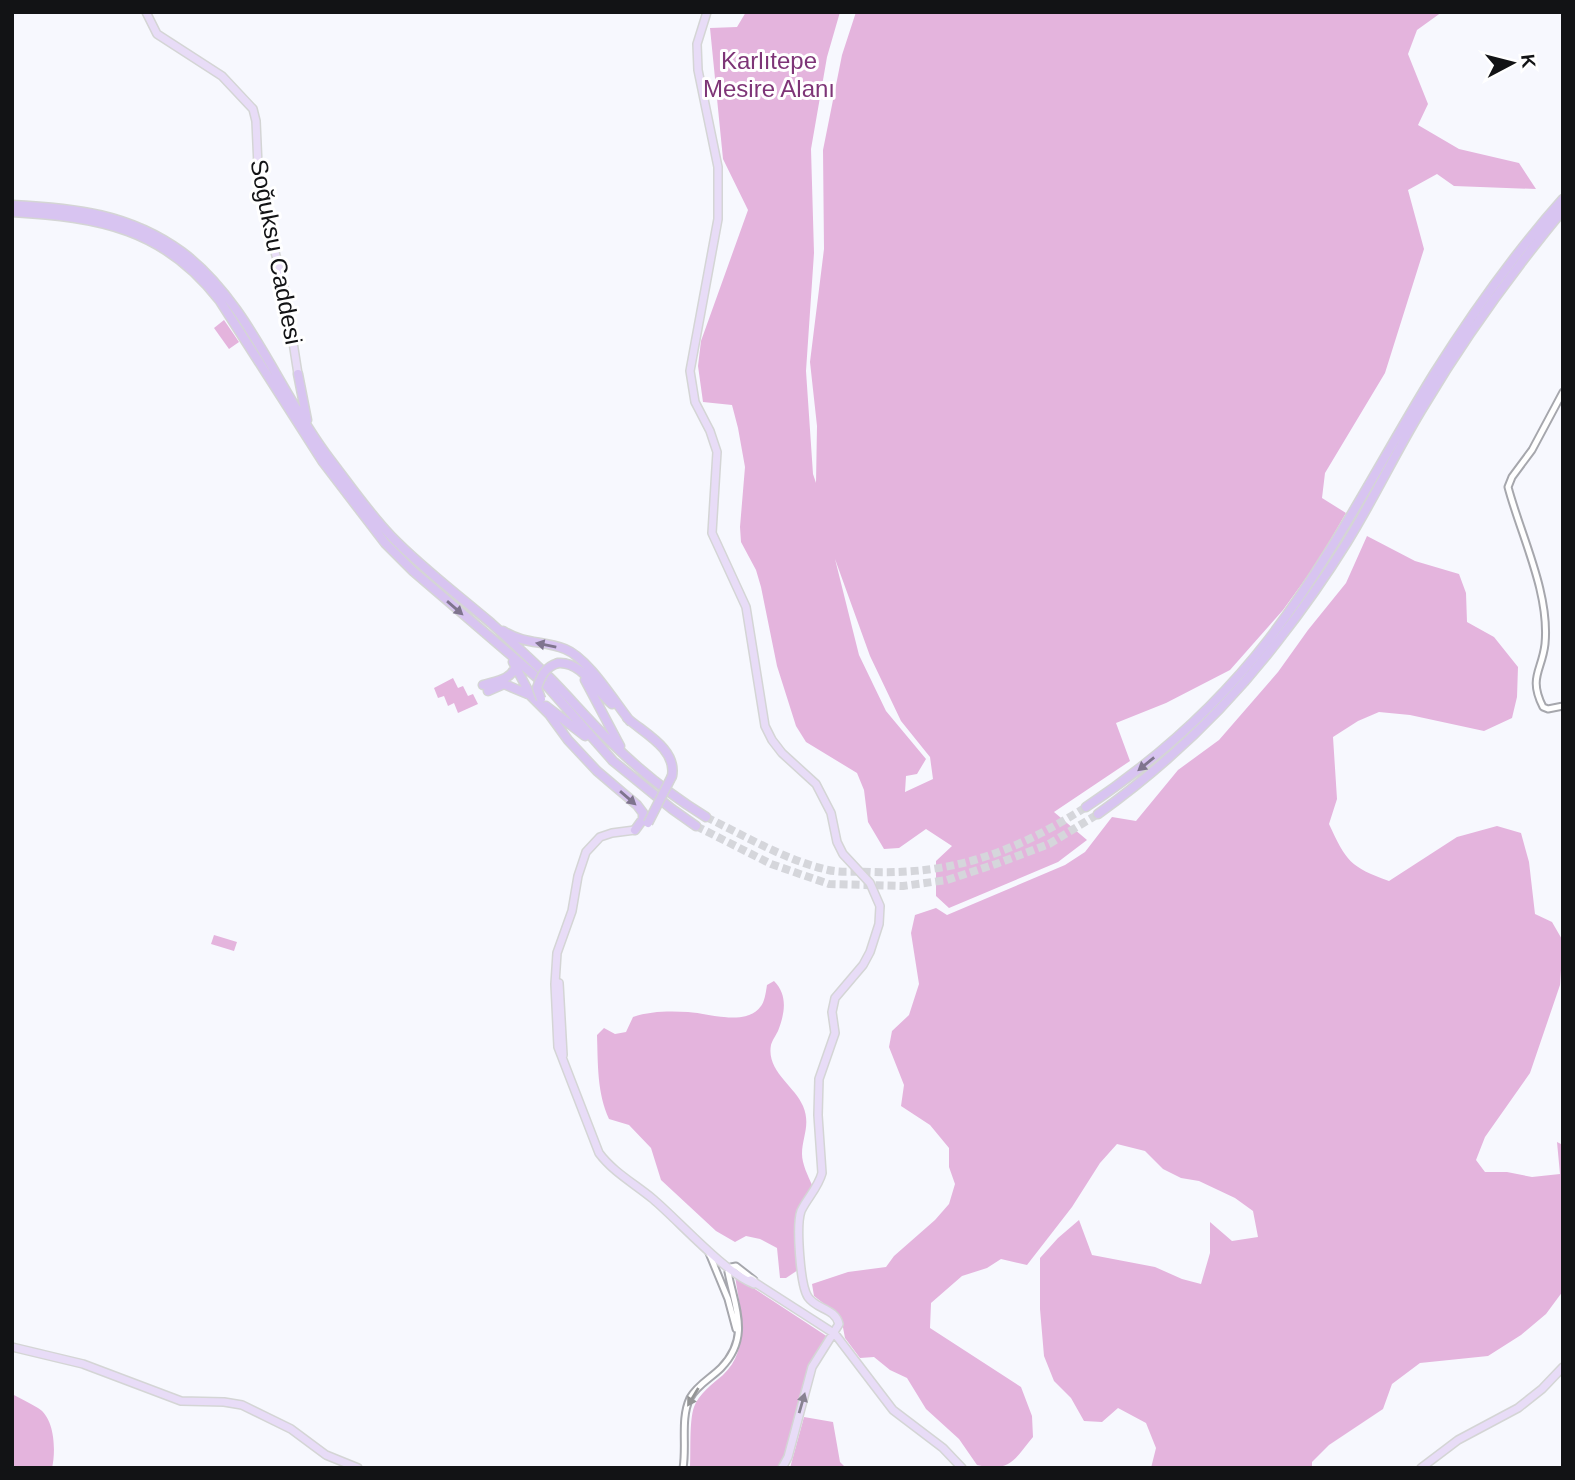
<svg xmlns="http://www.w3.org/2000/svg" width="1575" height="1480" font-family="Helvetica,sans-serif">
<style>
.green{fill:#e4b4dd;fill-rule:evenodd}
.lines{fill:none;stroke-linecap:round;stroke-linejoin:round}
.highway-tunnel{stroke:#d5d6db;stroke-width:8;stroke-dasharray:8 4;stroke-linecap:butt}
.minor-casing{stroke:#a6a7ad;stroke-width:9}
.major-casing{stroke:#d4d5d5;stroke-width:10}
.highway-casing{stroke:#d4d5d5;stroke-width:11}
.minor{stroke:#fff;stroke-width:5}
.major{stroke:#e8dcf7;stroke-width:7}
.highway{stroke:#d8c4f1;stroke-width:8}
.highway-bridge-casing{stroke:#d4d5d5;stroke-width:11;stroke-linecap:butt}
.highway-bridge{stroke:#d8c4f1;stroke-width:8}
.oneway{fill:#7f748e}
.oneway2{fill:#949596}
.oneway3{fill:#888291}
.labels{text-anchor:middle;stroke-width:6;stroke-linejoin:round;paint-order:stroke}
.park-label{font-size:24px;fill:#7e3577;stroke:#fff}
.street-label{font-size:24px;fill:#121315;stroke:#fff}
</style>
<rect width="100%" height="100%" fill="#f7f8fe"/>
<path class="green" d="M 746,12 L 840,12 L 827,57 L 811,149 L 814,253 L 806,371 L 813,474 L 816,483 L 817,426 L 810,362 L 824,249 L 823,150 L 842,55 L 856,12 L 1442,12 L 1417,30 L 1408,54 L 1428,104 L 1418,125 L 1459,149 L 1519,163 L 1536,189 L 1454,186 L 1437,174 L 1408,190 L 1424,249 L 1385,373 L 1325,473 L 1322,498 L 1346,513 L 1317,563 L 1283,610 L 1230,670 L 1166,703 L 1116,723 L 1130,761 L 1054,812 L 1087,840 L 1058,862 L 949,908 L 936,896 L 936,861 L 952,846 L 926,829 L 899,848 L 884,849 L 868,822 L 864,790 L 857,773 L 806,742 L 796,726 L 777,666 L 761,587 L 756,570 L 741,542 L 740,527 L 745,467 L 738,428 L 732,405 L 703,402 L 698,366 L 701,341 L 748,210 L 723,159 L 710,28 L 737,27 ZM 835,559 L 870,656 L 901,721 L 930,757 L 933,779 L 905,792 L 906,776 L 917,774 L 926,759 L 886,711 L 859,655 Z
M 224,320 L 239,342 L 229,349 L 214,328 Z
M 1367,536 L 1415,561 L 1459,574 L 1466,593 L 1467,622 L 1494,637 L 1518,667 L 1517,697 L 1512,718 L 1484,731 L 1410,715 L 1379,712 L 1358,721 L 1333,737 L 1337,799 L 1329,824 C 1346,861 1350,867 1389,881 L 1457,837 L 1497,826 L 1521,833 L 1529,862 L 1535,914 L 1552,922 L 1563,941 L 1560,985 L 1530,1073 L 1485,1137 L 1476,1160 L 1485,1172 L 1507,1172 L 1532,1177 L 1560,1174 L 1557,1142 L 1563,1145 L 1563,1291 L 1546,1314 L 1521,1335 L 1488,1356 L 1420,1363 L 1392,1384 L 1383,1409 L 1329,1445 L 1312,1462 L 1312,1468 L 1151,1468 L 1156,1448 L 1146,1423 L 1118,1408 L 1102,1422 L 1084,1421 L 1071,1398 L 1054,1381 L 1044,1356 L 1040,1309 L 1040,1258 L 1058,1238 L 1079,1220 L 1092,1255 L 1155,1267 L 1182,1279 L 1201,1284 L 1210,1253 L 1210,1222 L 1232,1241 L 1258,1237 L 1253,1211 L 1235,1198 L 1199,1181 L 1181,1178 L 1163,1169 L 1145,1151 L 1117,1144 L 1100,1163 L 1072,1207 L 1027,1265 L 1001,1259 L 987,1268 L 962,1276 L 931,1303 L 930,1328 L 1021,1387 L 1032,1416 L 1033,1437 C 1014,1460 1010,1473 977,1465 L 959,1439 L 926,1409 L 907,1378 L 890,1370 L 874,1357 L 860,1358 L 845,1338 L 841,1317 L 814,1296 L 812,1284 L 848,1272 L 886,1267 L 894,1256 L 935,1220 L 949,1204 L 955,1184 L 949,1167 L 949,1148 L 930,1125 L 901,1106 L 904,1085 L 889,1047 L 892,1031 L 909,1015 L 919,984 L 911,933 L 915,915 L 936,908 L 947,915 L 1065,865 L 1085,852 L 1112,817 L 1136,821 L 1178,770 L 1219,740 L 1278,672 L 1308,630 L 1346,583 Z
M 453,678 L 458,688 L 463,686 L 468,696 L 473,694 L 478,704 L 458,713 L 454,703 L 448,706 L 444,696 L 438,698 L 434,688 Z
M 214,935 L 237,942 L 234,951 L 211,944 Z
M 774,981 C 788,995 785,1013 778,1031 C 776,1035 772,1041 771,1045 C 766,1071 795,1086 803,1106 C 811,1125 802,1137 802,1154 C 802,1164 808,1176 812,1185 C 794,1219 795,1232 798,1270 L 786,1278 L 780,1278 L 777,1248 L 760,1239 L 746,1236 L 735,1242 L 716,1231 L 661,1180 L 651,1148 L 629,1125 L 609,1119 C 597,1093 598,1064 597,1035 L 604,1028 L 615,1034 L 626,1032 L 633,1017 C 650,1011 670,1011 688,1012 C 707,1013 747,1027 761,1006 C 765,1001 766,991 767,985 Z
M 735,1276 L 828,1337 L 810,1368 L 783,1468 L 690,1468 C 691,1452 689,1421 694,1407 C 698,1395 713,1383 723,1375 C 751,1349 740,1309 735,1276 Z
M 12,1394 C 21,1399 30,1403 38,1408 C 55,1418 56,1451 52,1468 L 12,1468 Z
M 804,1417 L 833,1422 L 840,1462 L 846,1468 L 790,1468 Z"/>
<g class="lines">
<path class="highway-tunnel" d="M 706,817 C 745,836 785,860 828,870 C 841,873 857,871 871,872 C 954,875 1017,851 1086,807
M 696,826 L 771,864 L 829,884 L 903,886 L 947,880 L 996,864 L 1049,844 L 1098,814"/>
<g class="minor-casing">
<path id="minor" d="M 1563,392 L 1532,450 L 1512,477 L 1508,487 C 1521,536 1550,593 1545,644 C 1542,671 1528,677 1543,707 L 1548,709 L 1563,706
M 709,1253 L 728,1299 L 736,1329
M 683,1468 C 687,1446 680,1419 690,1398 C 697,1385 711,1378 721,1368 C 751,1337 735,1308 728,1272 L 731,1267 L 736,1266 L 754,1280"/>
</g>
<g class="major-casing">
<path id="major" d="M 146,12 L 157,34 L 222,76 L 253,109 L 256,121 L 259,189 L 285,291 L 298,374
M 707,12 L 697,44 L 698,70 L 718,167 L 718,219 L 690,371 L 695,402 L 710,431 L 717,452 L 712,533 L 746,607 L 765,726 L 772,740 L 782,753 L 816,784 L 831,813 L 837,842 L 843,854 L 870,883 L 880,906 L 879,924 L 870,952 L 863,965 L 835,998 L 832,1012 L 835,1033 L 819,1079 L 818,1115 L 822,1173 C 818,1188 807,1198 801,1211 C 796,1225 800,1285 808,1297 C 817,1310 835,1308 839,1324 L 812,1367 L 788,1457 L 782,1468
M 635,830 L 612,833 L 600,837 L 586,852 L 578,876 L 572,911 L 557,953 L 555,984 L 558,1047 L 599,1153 C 613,1172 635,1184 653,1199 C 680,1222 724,1272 754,1284
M 559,983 L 563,1055
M 751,1280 L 835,1334 L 893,1410 L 943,1448 L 962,1468
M 12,1347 L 83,1364 L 181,1401 L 224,1402 L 242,1405 L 291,1429 L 326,1455 L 358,1468
M 1421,1468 L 1458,1440 L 1518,1408 L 1542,1389 L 1563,1367"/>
</g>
<g class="highway-casing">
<path id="highway" d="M 12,205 C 75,208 130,214 182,252 C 249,302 279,393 329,458 C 349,484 368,512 391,536 C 422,568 457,594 491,623 C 510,640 530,659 549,677 C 570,698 589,721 611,742 C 639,770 672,796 706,817
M 12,212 C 99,217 164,228 220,301 L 323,462 L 385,543 L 413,571 L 548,687 L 613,761 L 672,809 L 696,826
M 298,374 L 307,420
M 503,631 C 526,645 542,640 565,649 C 588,658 614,701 630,721
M 513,662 L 531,696 L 549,714 L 568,740 L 597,771 L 637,805 L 643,813 L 643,819 L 635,830
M 558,663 C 582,661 596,691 612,704
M 585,680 L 620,746
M 483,685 C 496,681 511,680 516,666
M 488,691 L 504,684 L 530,695
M 546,706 L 585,736
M 627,718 C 644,733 677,749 672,776
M 1086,807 C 1155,761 1218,705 1269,639 C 1333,556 1379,463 1434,374 C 1473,312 1514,254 1563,199
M 1098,814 C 1165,766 1227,707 1277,642 C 1302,610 1326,576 1347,542 C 1375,497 1397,449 1425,404 C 1466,335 1512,272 1563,210"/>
</g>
<use href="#minor" class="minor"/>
<use href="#major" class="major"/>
<use href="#highway" class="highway"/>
<g class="highway-bridge-casing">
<path id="highway-bridge" d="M 541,699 L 537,688 C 541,676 545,667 558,663
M 648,823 L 672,776"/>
</g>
<use href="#highway-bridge" class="highway-bridge"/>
</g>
<defs><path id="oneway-solid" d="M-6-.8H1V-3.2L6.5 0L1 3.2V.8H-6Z" transform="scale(1.75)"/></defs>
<g class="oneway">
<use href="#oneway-solid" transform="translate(455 608) rotate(41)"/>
<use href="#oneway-solid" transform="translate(546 645) rotate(-169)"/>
<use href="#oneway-solid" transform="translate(1146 764) rotate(141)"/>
<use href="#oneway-solid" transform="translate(628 798) rotate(41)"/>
</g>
<use class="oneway2" href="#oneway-solid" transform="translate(693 1397) rotate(121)"/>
<use class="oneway3" href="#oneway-solid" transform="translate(802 1403) rotate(-74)"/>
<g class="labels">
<g class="park-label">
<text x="769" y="69">Karlıtepe<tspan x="769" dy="28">Mesire Alanı</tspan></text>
</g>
<g class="street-label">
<text transform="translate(276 252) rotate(79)" y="8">Soğuksu Caddesi</text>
</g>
</g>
<rect width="1575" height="1480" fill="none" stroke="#121315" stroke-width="28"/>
<g transform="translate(1512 63) rotate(83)" stroke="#ffffff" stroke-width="5" paint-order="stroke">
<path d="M0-5L12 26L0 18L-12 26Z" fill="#121315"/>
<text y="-10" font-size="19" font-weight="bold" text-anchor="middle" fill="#121315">K</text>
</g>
</svg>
